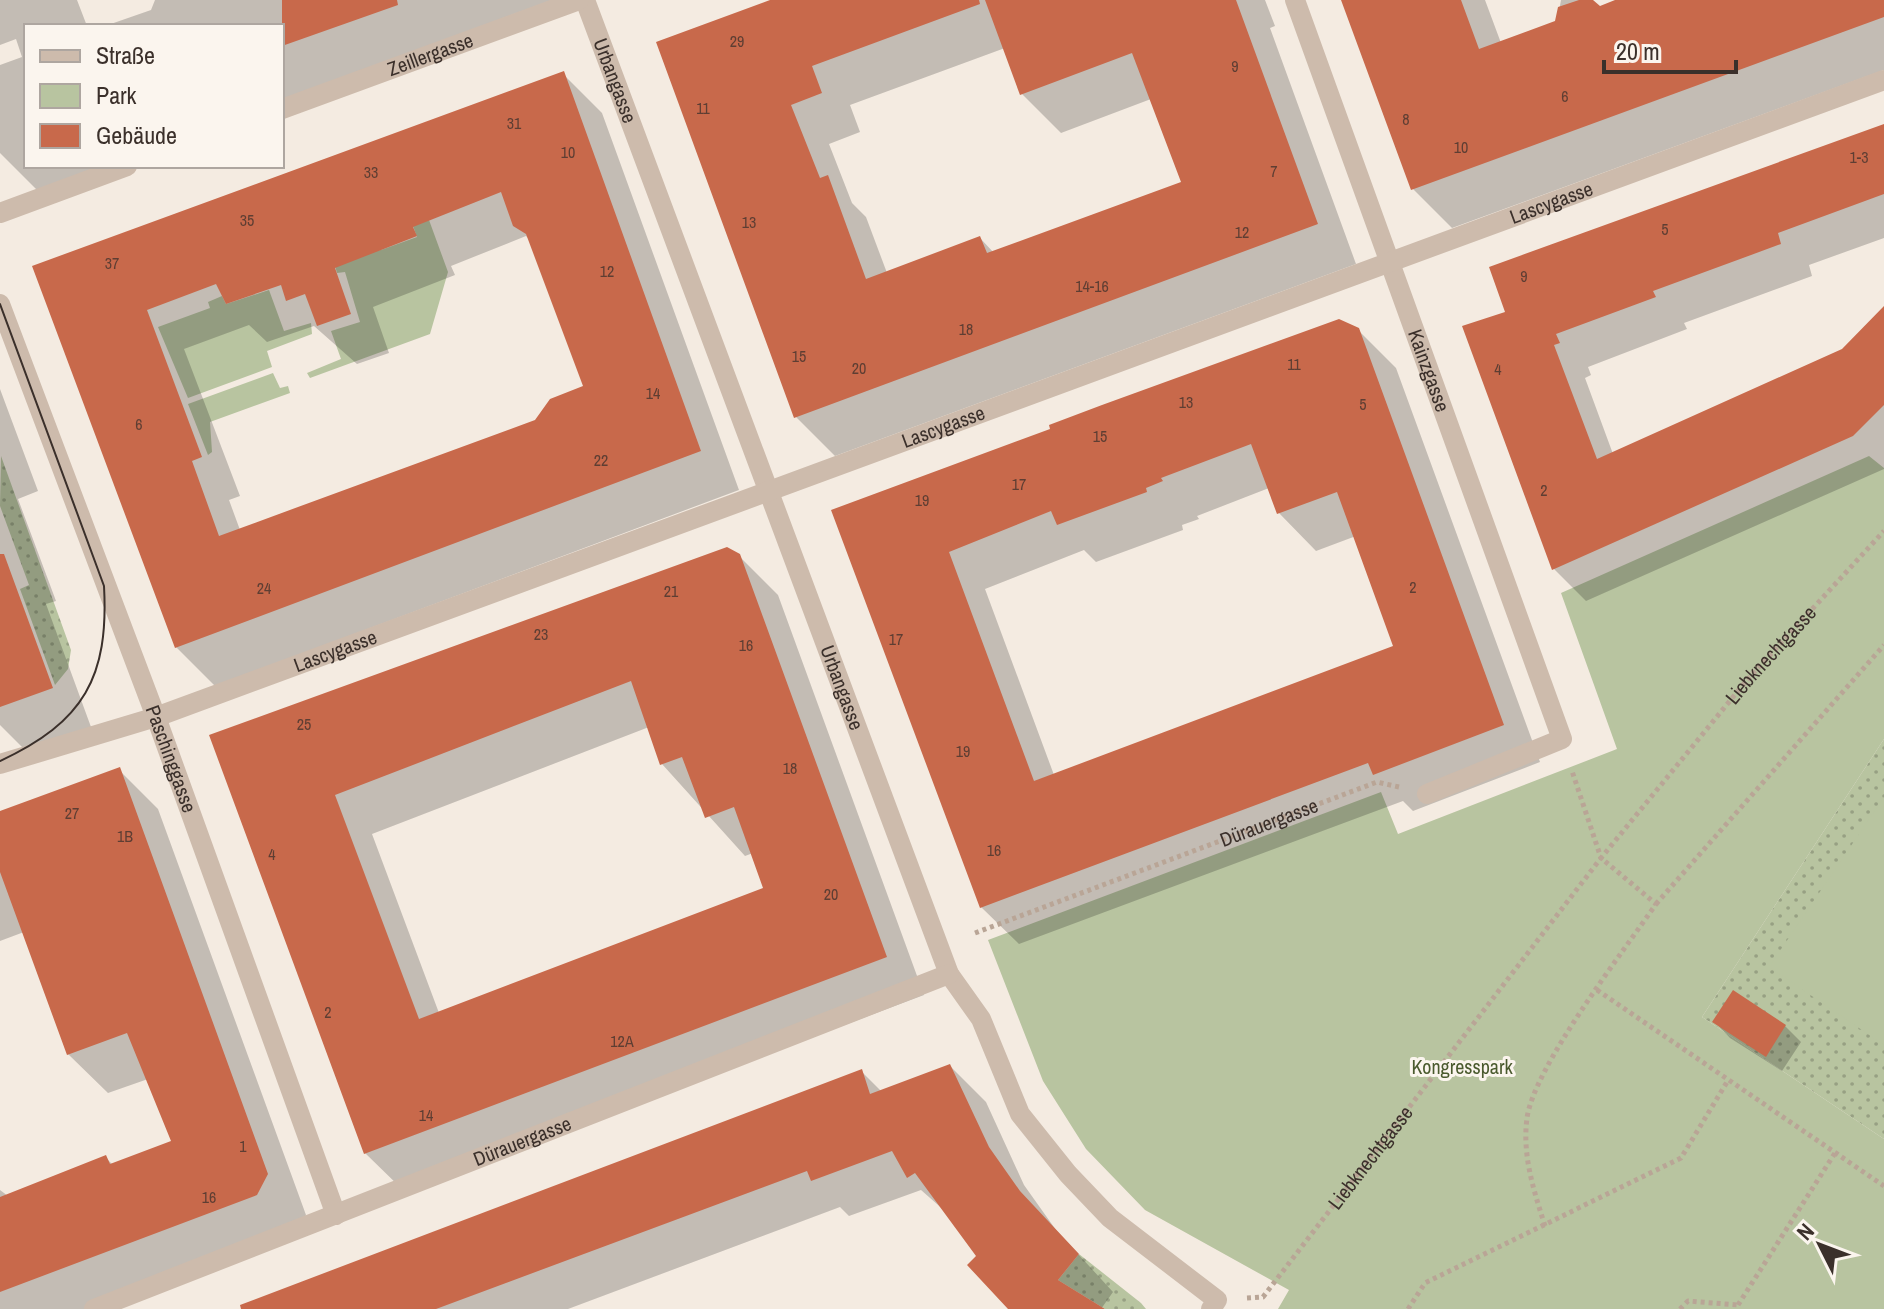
<svg xmlns="http://www.w3.org/2000/svg" width="1884" height="1309" font-family="'Archivo Narrow',sans-serif">
<style>
.grass{fill:url(#grass-dots)}
.park{fill:#b8c4a0}
.shadow{fill:#0003;fill-rule:evenodd}
.building{fill:#c8694b;fill-rule:evenodd}
.lines{fill:none;stroke-linecap:round;stroke-linejoin:round}
.path{stroke:#b9a596;stroke-width:5;stroke-dasharray:4 4;stroke-linecap:butt}
.street{stroke:#cdbbac;stroke-width:20}
.tram{stroke:#3b302b;stroke-width:2}
.labels{text-anchor:middle;stroke-width:6;stroke-linejoin:round;paint-order:stroke}
.number-label{font-size:16px;fill:#5e3e33}
.street-label{font-size:20px;fill:#3b302b;stroke:#fbf5ee}
.park-label{font-size:20px;fill:#4a5a2e;stroke:#fbf5ee}
</style>
<defs>
<pattern id="grass-dots" width="8" height="8" patternUnits="userSpaceOnUse" patternTransform="scale(2)"><rect width="8" height="8" fill="#b8c4a0"/><path d="M2 2h.1M6 6h.1" fill="none" stroke="#97a083" stroke-width="1.8" stroke-linecap="round"/></pattern>
</defs>
<rect width="100%" height="100%" fill="#f4ebe1"/>
<path class="grass" d="M 1,456 L 71,650 L 68,669 L 55,685 L 20,589 L 29,585 L 0,506 Z
M 1884,739 L 1884,1139 L 1702,1017 Z
M 1079,1254 L 1141,1303 L 1146,1309 L 1105,1309 L 1058,1280 Z"/>
<path class="park" d="M 429,220 L 448,272 L 430,334 L 310,378 L 307,373 L 341,359 L 331,331 L 360,322 L 345,272 L 337,273 L 332,255 L 381,250 L 417,237 L 413,226 Z
M 269,290 L 284,331 L 311,323 L 312,334 L 267,351 L 272,367 L 188,398 L 158,327 L 210,308 L 208,302 L 222,296 L 226,304 Z
M 273,373 L 280,388 L 288,386 L 290,393 L 210,422 L 212,452 L 208,455 L 188,404 Z
M 1869,456 L 1884,468 L 1884,739 L 1702,1017 L 1884,1139 L 1884,1309 L 1278,1309 L 1289,1290 L 1145,1210 L 1086,1149 L 1043,1081 L 988,940 L 1381,792 L 1398,834 L 1617,749 L 1561,593 Z
M 1884,797 L 1884,1045 L 1769,967 Z"/>
<path class="shadow" d="M 0,0 L 77,0 L 87,26 L 26,26 L 26,166 L 103,166 L 37,190 L 0,153 L 0,65 L 22,57 L 16,39 L 0,45 Z
M 155,0 L 552,0 L 282,100 L 282,26 L 105,26 L 151,10 Z
M 776,0 L 1265,0 L 1275,26 L 1270,28 L 1356,264 L 835,456 L 796,417 ZM 1005,48 L 1022,94 L 1061,133 L 1151,99 L 1183,183 L 994,253 L 980,238 L 887,273 L 866,217 L 852,203 L 829,144 L 860,132 L 850,105 Z
M 1344,0 L 1485,0 L 1501,43 L 1557,23 L 1561,0 L 1590,0 L 1599,8 L 1621,0 L 1884,0 L 1884,70 L 1452,228 L 1413,189 Z
M 563,74 L 602,113 L 739,490 L 215,686 L 176,647 L 34,267 ZM 526,236 L 531,241 L 586,387 L 536,422 L 240,530 L 229,500 L 240,496 L 184,349 L 249,325 L 267,342 L 314,326 L 357,364 L 389,353 L 373,307 L 455,275 L 451,266 Z
M 1884,126 L 1884,238 L 1809,265 L 1812,276 L 1684,323 L 1687,329 L 1588,367 L 1591,375 L 1585,378 L 1613,454 L 1843,351 L 1884,308 L 1884,469 L 1586,601 L 1554,569 L 1508,314 Z
M 1358,330 L 1396,368 L 1540,762 L 1413,811 L 1403,801 L 1019,944 L 981,907 L 834,511 ZM 1269,488 L 1279,513 L 1316,551 L 1356,536 L 1396,647 L 1054,775 L 985,589 L 1084,550 L 1096,562 L 1183,530 L 1182,525 L 1199,519 L 1197,516 Z
M 0,389 L 38,491 L 18,499 L 56,601 L 46,604 L 91,727 L 26,751 L 0,725 Z
M 739,556 L 778,595 L 924,995 L 404,1191 L 365,1153 L 211,736 ZM 649,727 L 662,764 L 745,856 L 753,853 L 766,889 L 439,1013 L 372,834 Z
M 119,770 L 158,809 L 306,1215 L 296,1234 L 90,1309 L 0,1309 L 0,1190 L 8,1196 L 105,1157 L 113,1165 L 174,1143 L 148,1079 L 108,1093 L 68,1054 L 24,932 L 0,941 L 0,814 Z
M 1715,1022 L 1785,1026 L 1801,1042 L 1782,1071 L 1730,1038 Z
M 950,1066 L 986,1102 L 1024,1185 L 1056,1230 L 1113,1292 L 1101,1309 L 1010,1309 L 978,1256 L 946,1212 L 921,1190 L 849,1216 L 840,1207 L 568,1309 L 261,1309 L 861,1071 L 882,1092 Z"/>
<path class="building" d="M 282,0 L 397,0 L 398,5 L 282,46 Z
M 770,0 L 979,0 L 980,4 L 812,66 L 822,93 L 791,105 L 820,178 L 828,175 L 866,279 L 980,236 L 987,253 L 1181,182 L 1132,53 L 1020,95 L 985,0 L 1236,0 L 1318,224 L 794,418 L 656,42 Z
M 1341,0 L 1461,0 L 1479,49 L 1555,21 L 1558,7 L 1579,0 L 1593,0 L 1600,6 L 1615,0 L 1884,0 L 1884,17 L 1411,190 Z
M 564,71 L 701,451 L 175,648 L 32,266 ZM 501,192 L 513,226 L 526,234 L 583,386 L 550,399 L 535,420 L 219,536 L 192,461 L 202,457 L 147,310 L 216,284 L 226,304 L 281,285 L 286,301 L 305,294 L 317,326 L 351,314 L 335,268 L 417,236 L 413,227 Z
M 1884,124 L 1884,194 L 1778,233 L 1781,244 L 1653,291 L 1656,297 L 1556,334 L 1560,343 L 1554,345 L 1597,459 L 1842,349 L 1884,306 L 1884,405 L 1853,436 L 1552,570 L 1462,326 L 1505,312 L 1489,267 Z
M 1339,319 L 1359,328 L 1504,725 L 1373,775 L 1368,763 L 980,908 L 831,510 L 1050,429 L 1049,425 L 1102,405 ZM 1251,444 L 1277,514 L 1337,492 L 1393,646 L 1034,781 L 949,552 L 1051,511 L 1057,525 L 1147,492 L 1146,488 L 1163,481 L 1161,478 Z
M 727,547 L 740,554 L 887,957 L 364,1154 L 209,735 ZM 631,681 L 660,765 L 682,757 L 705,818 L 734,807 L 763,888 L 419,1019 L 335,795 Z
M 0,554 L 4,554 L 53,688 L 0,707 Z
M 120,767 L 268,1174 L 257,1195 L 0,1292 L 0,1197 L 106,1155 L 110,1164 L 171,1141 L 127,1033 L 67,1055 L 0,872 L 0,811 Z
M 1733,990 L 1786,1025 L 1766,1057 L 1712,1022 Z
M 950,1064 L 989,1147 L 1020,1191 L 1079,1254 L 1058,1280 L 1105,1309 L 1008,1309 L 967,1265 L 976,1256 L 915,1173 L 907,1178 L 892,1151 L 811,1181 L 807,1171 L 436,1309 L 241,1309 L 240,1305 L 862,1069 L 870,1094 Z"/>
<g class="lines">
<g class="path">
<path d="M 1656,904 L 1884,645"/>
<path id="s1" d="M 975,933 L 1377,782 L 1399,787"/>
<path d="M 1597,990 L 1884,1186"/>
<path id="s2" d="M 1545,1226 C 1534,1191 1522,1156 1527,1118 C 1534,1067 1623,952 1656,904 L 1601,858 L 1747,680 L 1884,531"/>
<path id="s3" d="M 1247,1298 L 1263,1297 L 1601,858 L 1572,771"/>
<path d="M 1738,1305 L 1835,1153"/>
<path d="M 1408,1309 L 1425,1283 L 1681,1158 L 1727,1082"/>
<path d="M 1680,1309 L 1688,1301 L 1738,1305"/>
</g>
<g class="street">
<path id="s4" d="M 585,0 L 949,974 L 981,1019 L 1020,1114 L 1068,1174 L 1110,1218 L 1217,1300 L 1211,1309"/>
<path id="s5" d="M 1295,0 L 1562,739 L 1427,794"/>
<path id="s6" d="M 282,109 L 579,0"/>
<path d="M 0,213 L 127,166"/>
<path id="s7" d="M 0,304 L 156,717 L 336,1215"/>
<path id="s8" d="M 0,764 L 156,717 L 1884,80"/>
<path id="s9" d="M 94,1309 L 949,974"/>
</g>
<path class="tram" d="M 0,304 L 104,586 C 109,677 84,722 0,761"/>
</g>
<g class="labels">
<g class="number-label">
<text x="737" y="47">29</text>
<text x="1235" y="72">9</text>
<text x="1565" y="102">6</text>
<text x="703" y="114">11</text>
<text x="1406" y="125">8</text>
<text x="514" y="129">31</text>
<text x="1461" y="153">10</text>
<text x="568" y="158">10</text>
<text x="1859" y="163">1-3</text>
<text x="1274" y="177">7</text>
<text x="371" y="178">33</text>
<text x="247" y="226">35</text>
<text x="749" y="228">13</text>
<text x="1665" y="235">5</text>
<text x="1242" y="238">12</text>
<text x="112" y="269">37</text>
<text x="607" y="277">12</text>
<text x="1524" y="282">9</text>
<text x="1092" y="292">14-16</text>
<text x="966" y="335">18</text>
<text x="799" y="362">15</text>
<text x="1294" y="370">11</text>
<text x="859" y="374">20</text>
<text x="1498" y="375">4</text>
<text x="653" y="399">14</text>
<text x="1186" y="408">13</text>
<text x="1363" y="410">5</text>
<text x="139" y="430">6</text>
<text x="1100" y="442">15</text>
<text x="601" y="466">22</text>
<text x="1019" y="490">17</text>
<text x="1544" y="496">2</text>
<text x="922" y="506">19</text>
<text x="1413" y="593">2</text>
<text x="264" y="594">24</text>
<text x="671" y="597">21</text>
<text x="541" y="640">23</text>
<text x="896" y="645">17</text>
<text x="746" y="651">16</text>
<text x="304" y="730">25</text>
<text x="963" y="757">19</text>
<text x="790" y="774">18</text>
<text x="72" y="819">27</text>
<text x="125" y="842">1B</text>
<text x="994" y="856">16</text>
<text x="272" y="860">4</text>
<text x="831" y="900">20</text>
<text x="328" y="1018">2</text>
<text x="622" y="1047">12A</text>
<text x="426" y="1121">14</text>
<text x="243" y="1152">1</text>
<text x="209" y="1203">16</text>
</g>
<g class="street-label">
<text dy="7" stroke="none"><textPath href="#s6" startOffset="158">Zeillergasse</textPath></text>
<text dy="7" stroke="none"><textPath href="#s4" startOffset="86">Urbangasse</textPath></text>
<text dy="7" stroke="none"><textPath href="#s8" startOffset="1650">Lascygasse</textPath></text>
<text dy="7" stroke="none"><textPath href="#s5" startOffset="394">Kainzgasse</textPath></text>
<text dy="7" stroke="none"><textPath href="#s8" startOffset="1002">Lascygasse</textPath></text>
<text dy="7" stroke="none"><textPath href="#s8" startOffset="354">Lascygasse</textPath></text>
<text dy="7" stroke="none"><textPath href="#s2" startOffset="698">Liebknechtgasse</textPath></text>
<text dy="7" stroke="none"><textPath href="#s4" startOffset="734">Urbangasse</textPath></text>
<text dy="7" stroke="none"><textPath href="#s7" startOffset="486">Paschinggasse</textPath></text>
<text dy="7" stroke="none"><textPath href="#s1" startOffset="314">Dürauergasse</textPath></text>
<text dy="7" stroke="none"><textPath href="#s9" startOffset="460">Dürauergasse</textPath></text>
<text dy="7" stroke="none"><textPath href="#s3" startOffset="192">Liebknechtgasse</textPath></text>
</g>
<g class="park-label">
<text x="1462" y="1074">Kongresspark</text>
</g>
</g>
<rect x="24" y="24" width="260" height="144" fill="#fbf5ee" stroke="#aea6a0" stroke-width="2"/>
<rect x="40" y="50" width="40" height="12" fill="#cdbbac" stroke="#aea6a0" stroke-width="2"/>
<text x="96" y="64" font-size="24" fill="#3b302b">Straße</text>
<rect x="40" y="84" width="40" height="24" fill="#b8c4a0" stroke="#aea6a0" stroke-width="2"/>
<text x="96" y="104" font-size="24" fill="#3b302b">Park</text>
<rect x="40" y="124" width="40" height="24" fill="#c8694b" stroke="#aea6a0" stroke-width="2"/>
<text x="96" y="144" font-size="24" fill="#3b302b">Gebäude</text>
<g transform="translate(1820 1245) rotate(312)" stroke="#fbf5ee" stroke-width="6" paint-order="stroke">
<path d="M0-6L14 30L0 20L-14 30Z" fill="#3b302b"/>
<text y="-12" font-size="22" font-weight="bold" text-anchor="middle" fill="#3b302b">N</text>
</g>
<path d="M1604 60v12h132v-12" fill="none" stroke="#3b302b" stroke-width="4"/>
<text x="1616" y="60" font-size="24" fill="#3b302b" stroke="#fbf5ee" stroke-width="6" paint-order="stroke">20 m</text>
</svg>
